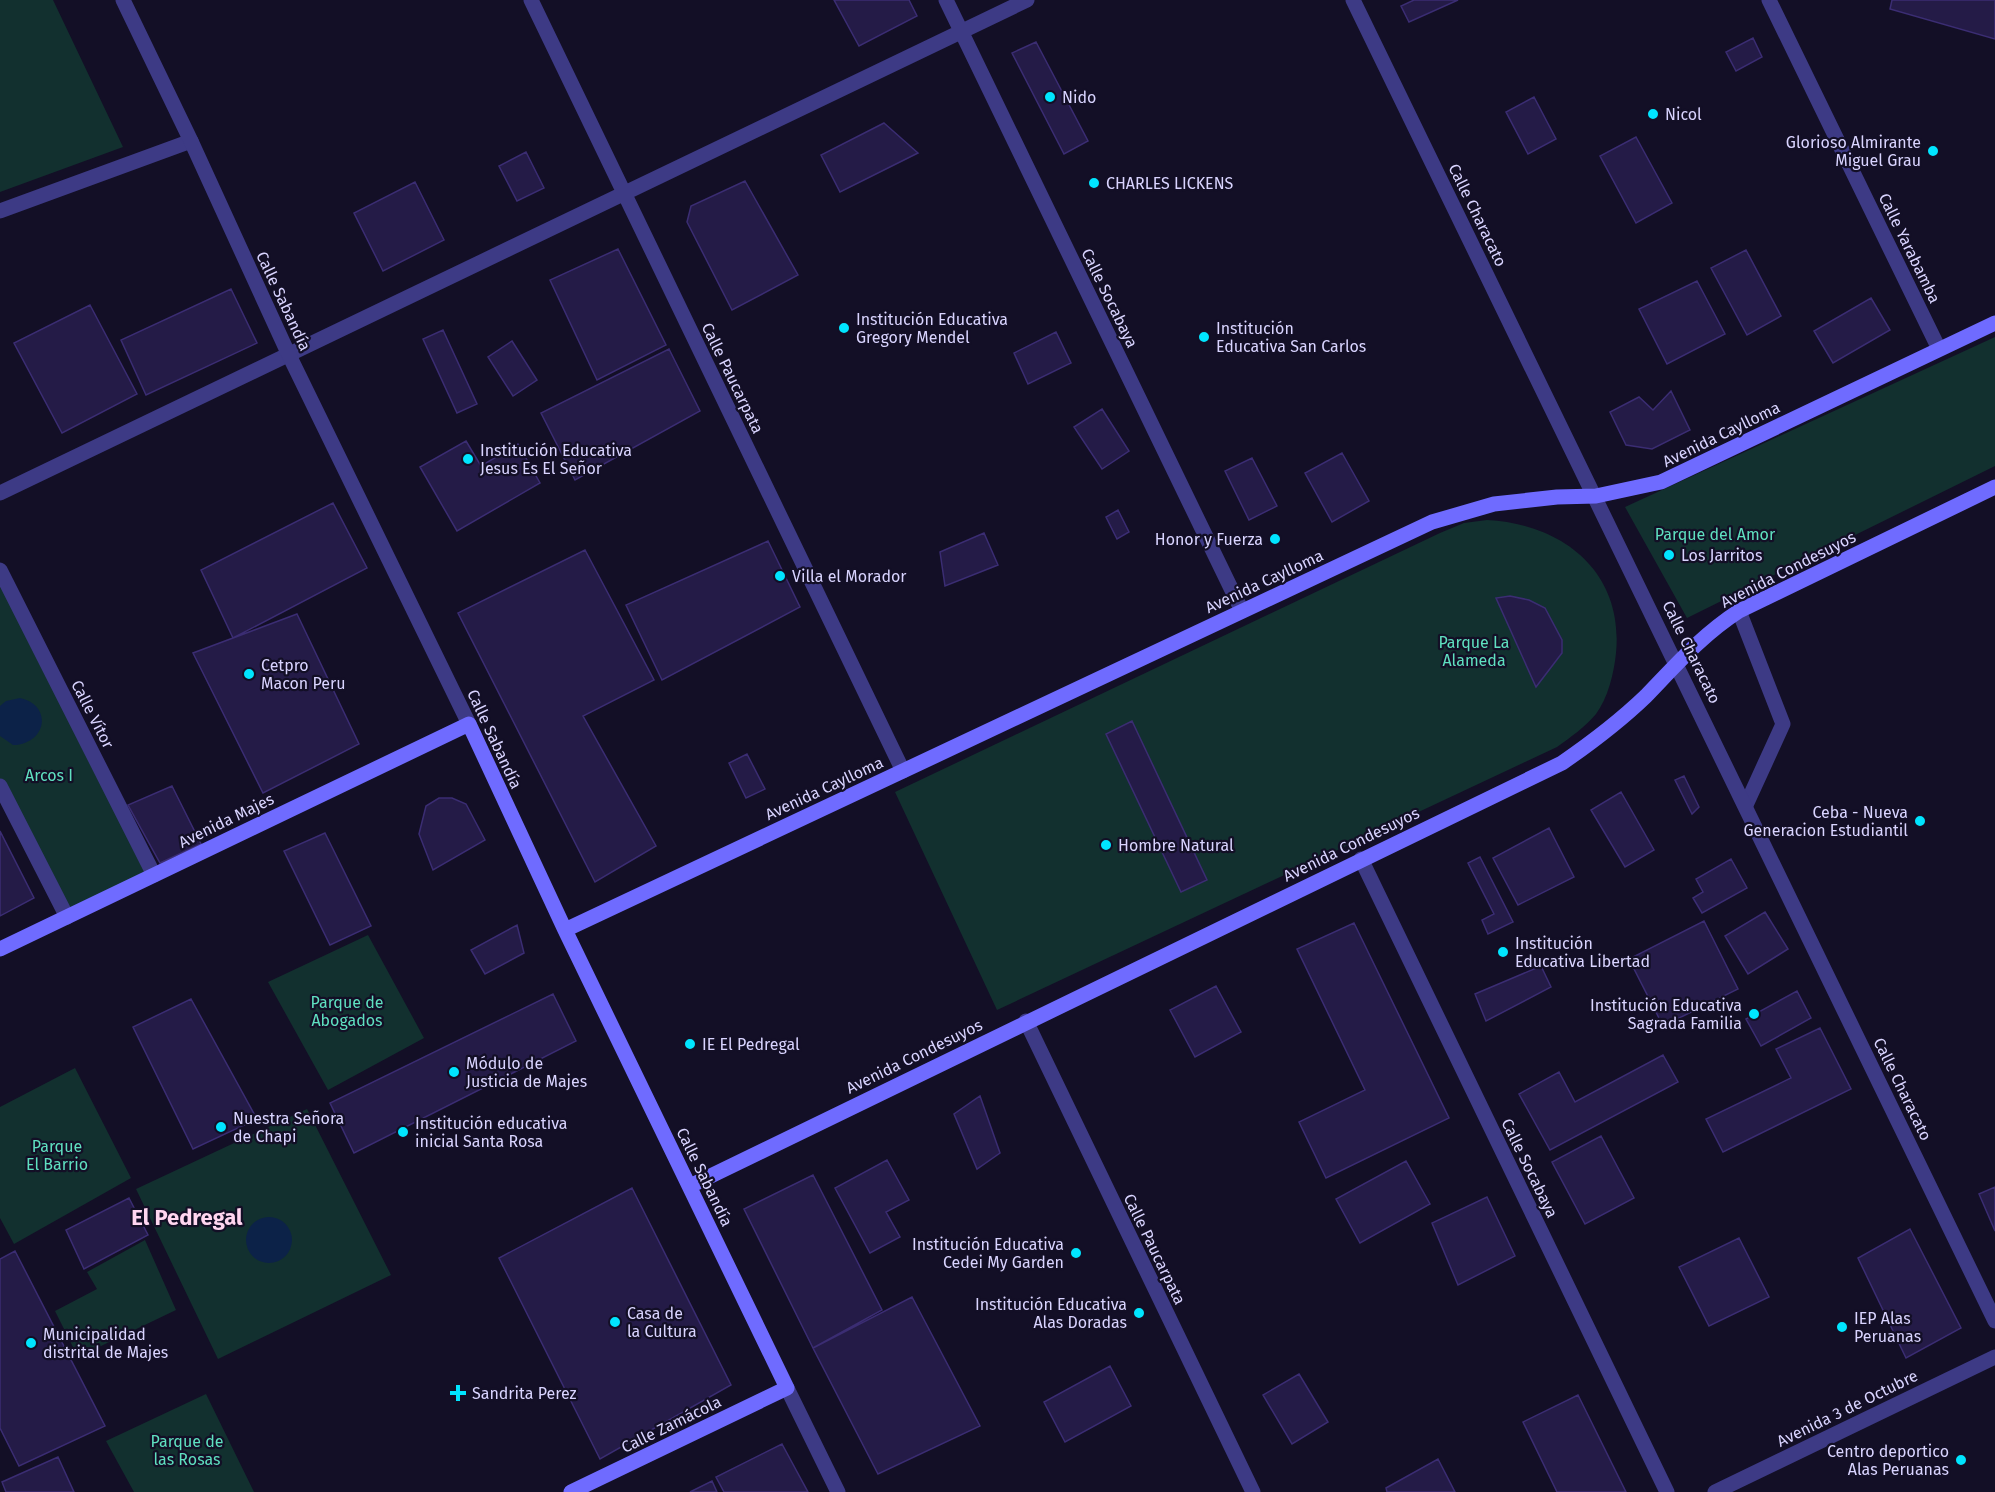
<svg xmlns="http://www.w3.org/2000/svg" width="1995" height="1492" font-family="'Fira Sans',sans-serif">
<style>
.green{fill:#12302f}
.water{fill:#0c2248}
.building{fill:#241b47;stroke:#3b2d73;stroke-width:1.5}
.lines{fill:none;stroke-linecap:round;stroke-linejoin:round}
.service{stroke:#3d3a85;stroke-width:15}
.minor{stroke:#3d3a85;stroke-width:15}
.tertiary{stroke:#3d3a85;stroke-width:15}
.secondary{stroke:#6f6bff;stroke-width:15}
.poi-dot{fill:#00e5ff;stroke:#130f26;stroke-width:2}
.labels{text-anchor:middle;stroke-width:4.5;stroke-linejoin:round;paint-order:stroke}
.poi-label{font-size:16px;fill:#d9d4ff;stroke:#130f26;text-anchor:start}
.street-label{font-size:16px;fill:#d9d4ff;stroke:#130f26}
.park-label{font-size:16px;fill:#5fe0c0;stroke:#130f26}
.district-label{font-size:22px;font-weight:bold;fill:#ffd6f0;stroke:#130f26}
</style>
<rect width="100%" height="100%" fill="#130f26"/>
<path class="green" d="M 0,0 L 53,0 L 123,147 L 0,192 Z
M 1995,337 L 1995,466 L 1687,618 L 1625,507 Z
M 1487,520 C 1563,524 1624,572 1616,653 C 1614,673 1608,698 1596,714 C 1585,727 1571,737 1557,747 L 997,1010 L 895,792 L 1440,533 L 1464,523 Z
M 0,570 L 154,875 L 67,917 L 0,786 Z
M 368,935 L 424,1038 L 328,1090 L 268,982 Z
M 75,1068 L 131,1178 L 14,1244 L 0,1218 L 0,1107 Z
M 307,1109 L 391,1275 L 218,1359 L 136,1189 Z
M 145,1240 L 176,1310 L 78,1357 L 55,1311 L 97,1289 L 87,1272 Z
M 206,1394 L 254,1492 L 134,1492 L 106,1441 Z"/>
<path class="water" d="M 20,698 C 53,705 47,744 13,745 L 0,736 L 0,706 L 6,701 Z
M246 1240a23 23 0 1 1 46 0a23 23 0 1 1-46 0Z"/>
<path class="building" d="M 834,0 L 909,0 L 917,16 L 859,46 Z
M 1414,0 L 1458,0 L 1409,22 L 1401,6 Z
M 1892,0 L 1995,0 L 1995,39 L 1890,9 Z
M 1753,38 L 1762,57 L 1736,71 L 1726,52 Z
M 1036,42 L 1088,141 L 1064,154 L 1012,53 Z
M 1534,97 L 1556,139 L 1528,154 L 1506,112 Z
M 884,123 L 918,153 L 840,192 L 821,155 Z
M 1636,137 L 1672,203 L 1636,223 L 1600,156 Z
M 526,152 L 544,188 L 517,201 L 499,166 Z
M 745,181 L 798,275 L 732,310 L 687,222 L 691,206 Z
M 415,182 L 444,240 L 383,271 L 354,213 Z
M 618,249 L 666,345 L 597,380 L 550,280 Z
M 1746,250 L 1781,316 L 1747,335 L 1711,268 Z
M 1697,281 L 1725,334 L 1667,364 L 1639,309 Z
M 231,289 L 257,343 L 146,395 L 121,340 Z
M 1871,298 L 1890,330 L 1833,363 L 1814,331 Z
M 90,305 L 137,394 L 62,433 L 14,343 Z
M 443,330 L 477,404 L 457,413 L 423,339 Z
M 1056,332 L 1071,363 L 1028,384 L 1014,353 Z
M 512,341 L 537,380 L 513,396 L 488,357 Z
M 669,349 L 700,411 L 575,480 L 541,413 Z
M 1671,391 L 1690,430 L 1652,449 L 1626,445 L 1610,412 L 1639,397 L 1653,410 Z
M 1102,409 L 1129,451 L 1102,469 L 1074,427 Z
M 466,441 L 481,466 L 518,444 L 540,483 L 457,531 L 420,467 Z
M 1342,453 L 1369,501 L 1332,522 L 1305,473 Z
M 1252,458 L 1277,506 L 1249,520 L 1225,471 Z
M 333,503 L 367,568 L 233,638 L 201,570 Z
M 1118,510 L 1129,532 L 1117,539 L 1106,517 Z
M 984,533 L 998,565 L 945,586 L 940,552 Z
M 768,541 L 800,607 L 662,680 L 626,605 Z
M 585,550 L 654,680 L 583,716 L 656,846 L 595,882 L 458,613 Z
M 1510,596 L 1529,600 L 1545,608 L 1562,640 L 1562,653 L 1536,687 L 1496,598 Z
M 297,614 L 359,744 L 263,793 L 193,653 Z
M 1132,721 L 1207,880 L 1181,892 L 1106,734 Z
M 747,754 L 765,789 L 746,798 L 729,763 Z
M 1684,776 L 1699,807 L 1692,814 L 1675,780 Z
M 172,786 L 201,844 L 160,863 L 128,805 Z
M 1621,792 L 1654,850 L 1625,867 L 1591,810 Z
M 439,798 L 452,798 L 466,804 L 485,840 L 433,870 L 419,834 L 426,806 Z
M 1549,828 L 1574,877 L 1518,905 L 1493,858 Z
M 0,831 L 34,898 L 0,916 Z
M 325,833 L 371,926 L 330,945 L 284,851 Z
M 1480,857 L 1513,922 L 1488,934 L 1482,920 L 1494,914 L 1468,863 Z
M 1731,859 L 1747,888 L 1702,913 L 1693,898 L 1703,892 L 1696,879 Z
M 1765,912 L 1788,949 L 1748,974 L 1725,936 Z
M 1704,921 L 1738,989 L 1663,1026 L 1629,959 Z
M 1354,923 L 1449,1118 L 1326,1178 L 1299,1122 L 1365,1090 L 1297,949 Z
M 517,925 L 524,953 L 485,974 L 471,950 Z
M 1541,966 L 1551,987 L 1486,1021 L 1475,994 Z
M 1216,986 L 1241,1032 L 1195,1057 L 1170,1010 Z
M 1797,991 L 1811,1018 L 1761,1046 L 1746,1019 Z
M 553,994 L 576,1041 L 354,1153 L 330,1103 Z
M 191,999 L 257,1119 L 193,1149 L 133,1027 Z
M 1820,1028 L 1851,1089 L 1723,1152 L 1706,1119 L 1791,1078 L 1776,1049 Z
M 1663,1055 L 1678,1082 L 1550,1150 L 1519,1094 L 1559,1072 L 1575,1102 Z
M 980,1096 L 1000,1153 L 977,1169 L 954,1114 Z
M 1601,1136 L 1634,1198 L 1585,1224 L 1552,1162 Z
M 887,1160 L 909,1200 L 886,1212 L 900,1237 L 870,1253 L 835,1188 Z
M 1406,1161 L 1430,1204 L 1360,1243 L 1336,1199 Z
M 813,1175 L 882,1310 L 813,1348 L 744,1209 Z
M 1995,1187 L 1995,1231 L 1979,1194 Z
M 632,1188 L 731,1385 L 600,1459 L 499,1258 Z
M 1487,1197 L 1515,1256 L 1458,1285 L 1432,1223 Z
M 129,1198 L 148,1235 L 84,1269 L 66,1230 Z
M 1910,1229 L 1961,1328 L 1906,1358 L 1858,1258 Z
M 1739,1238 L 1769,1297 L 1709,1326 L 1679,1267 Z
M 15,1251 L 105,1426 L 19,1466 L 0,1428 L 0,1259 Z
M 912,1297 L 980,1426 L 878,1474 L 813,1348 Z
M 1110,1366 L 1131,1406 L 1065,1442 L 1044,1402 Z
M 1299,1374 L 1328,1422 L 1292,1444 L 1263,1395 Z
M 1578,1395 L 1626,1492 L 1557,1492 L 1523,1422 Z
M 782,1444 L 808,1492 L 724,1492 L 716,1477 Z
M 58,1457 L 74,1492 L 6,1492 L 2,1482 Z
M 1438,1459 L 1455,1492 L 1387,1492 L 1386,1488 Z
M 712,1481 L 717,1492 L 690,1492 Z"/>
<g class="lines">
<path class="service" d="M 1739,611 L 1783,724 L 1746,805"/>
<path class="minor" d="M 531,0 L 903,771
M 946,0 L 1242,611
M 1353,0 L 1995,1321
M 1769,0 L 1939,349
M 0,211 L 191,141
M 0,493 L 1027,0
M 1361,859 L 1667,1492
M 1026,1021 L 1253,1492
M 787,1388 L 838,1492
M 1715,1492 L 1995,1357"/>
<path class="tertiary" d="M 123,0 L 191,141 L 288,353 L 469,724
M 0,570 L 154,875
M 0,786 L 67,917"/>
<path class="secondary" d="M 565,930 L 1432,522 L 1494,504 L 1557,497 L 1596,496 L 1661,482 L 1995,323
M 0,949 L 469,724 L 565,930 L 787,1388 L 571,1492
M 690,1186 L 1562,763 C 1591,743 1620,721 1646,696 C 1676,665 1702,635 1739,611 L 1995,487"/>
</g>
<g class="poi-dot">
<circle cx="1050" cy="97" r="6"/>
<circle cx="1653" cy="114" r="6"/>
<circle cx="1933" cy="151" r="6"/>
<circle cx="1094" cy="183" r="6"/>
<circle cx="844" cy="328" r="6"/>
<circle cx="1204" cy="337" r="6"/>
<circle cx="468" cy="459" r="6"/>
<circle cx="1275" cy="539" r="6"/>
<circle cx="1669" cy="555" r="6"/>
<circle cx="780" cy="576" r="6"/>
<circle cx="249" cy="674" r="6"/>
<circle cx="1920" cy="821" r="6"/>
<circle cx="1106" cy="845" r="6"/>
<circle cx="1503" cy="952" r="6"/>
<circle cx="1754" cy="1014" r="6"/>
<circle cx="690" cy="1044" r="6"/>
<circle cx="454" cy="1072" r="6"/>
<circle cx="221" cy="1127" r="6"/>
<circle cx="403" cy="1132" r="6"/>
<circle cx="1076" cy="1253" r="6"/>
<circle cx="1139" cy="1313" r="6"/>
<circle cx="615" cy="1322" r="6"/>
<circle cx="1842" cy="1327" r="6"/>
<circle cx="31" cy="1343" r="6"/>
<path d="M455 1384h6v6h6v6h-6v6h-6v-6h-6v-6h6z"/>
<circle cx="1961" cy="1460" r="6"/>
</g>
<g class="labels">
<g class="poi-label">
<text x="1062" y="103">Nido</text>
<text x="1665" y="120">Nicol</text>
<text x="1921" y="148" text-anchor="end">Glorioso Almirante<tspan x="1921" dy="18">Miguel Grau</tspan></text>
<text x="1106" y="189">CHARLES LICKENS</text>
<text x="856" y="325">Institución Educativa<tspan x="856" dy="18">Gregory Mendel</tspan></text>
<text x="1216" y="334">Institución<tspan x="1216" dy="18">Educativa San Carlos</tspan></text>
<text x="480" y="456">Institución Educativa<tspan x="480" dy="18">Jesus Es El Señor</tspan></text>
<text x="1263" y="545" text-anchor="end">Honor y Fuerza</text>
<text x="1681" y="561">Los Jarritos</text>
<text x="792" y="582">Villa el Morador</text>
<text x="261" y="671">Cetpro<tspan x="261" dy="18">Macon Peru</tspan></text>
<text x="1908" y="818" text-anchor="end">Ceba - Nueva<tspan x="1908" dy="18">Generacion Estudiantil</tspan></text>
<text x="1118" y="851">Hombre Natural</text>
<text x="1515" y="949">Institución<tspan x="1515" dy="18">Educativa Libertad</tspan></text>
<text x="1742" y="1011" text-anchor="end">Institución Educativa<tspan x="1742" dy="18">Sagrada Familia</tspan></text>
<text x="702" y="1050">IE El Pedregal</text>
<text x="466" y="1069">Módulo de<tspan x="466" dy="18">Justicia de Majes</tspan></text>
<text x="233" y="1124">Nuestra Señora<tspan x="233" dy="18">de Chapi</tspan></text>
<text x="415" y="1129">Institución educativa<tspan x="415" dy="18">inicial Santa Rosa</tspan></text>
<text x="1064" y="1250" text-anchor="end">Institución Educativa<tspan x="1064" dy="18">Cedei My Garden</tspan></text>
<text x="1127" y="1310" text-anchor="end">Institución Educativa<tspan x="1127" dy="18">Alas Doradas</tspan></text>
<text x="627" y="1319">Casa de<tspan x="627" dy="18">la Cultura</tspan></text>
<text x="1854" y="1324">IEP Alas<tspan x="1854" dy="18">Peruanas</tspan></text>
<text x="43" y="1340">Municipalidad<tspan x="43" dy="18">distrital de Majes</tspan></text>
<text x="472" y="1399">Sandrita Perez</text>
<text x="1949" y="1457" text-anchor="end">Centro deportico<tspan x="1949" dy="18">Alas Peruanas</tspan></text>
</g>
<g class="street-label">
<text transform="translate(1478 215) rotate(64)" y="6">Calle Characato</text>
<text transform="translate(1910 248) rotate(64)" y="6">Calle Yarabamba</text>
<text transform="translate(1110 298) rotate(64)" y="6">Calle Socabaya</text>
<text transform="translate(284 301) rotate(65)" y="6">Calle Sabandía</text>
<text transform="translate(733 378) rotate(64)" y="6">Calle Paucarpata</text>
<text transform="translate(1721 434) rotate(-26)" y="6">Avenida Caylloma</text>
<text transform="translate(1788 569) rotate(-27)" y="6">Avenida Condesuyos</text>
<text transform="translate(1264 581) rotate(-25)" y="6">Avenida Caylloma</text>
<text transform="translate(1692 652) rotate(64)" y="6">Calle Characato</text>
<text transform="translate(93 714) rotate(63)" y="6">Calle Vítor</text>
<text transform="translate(495 739) rotate(65)" y="6">Calle Sabandía</text>
<text transform="translate(824 788) rotate(-25)" y="6">Avenida Caylloma</text>
<text transform="translate(226 820) rotate(-26)" y="6">Avenida Majes</text>
<text transform="translate(1351 844) rotate(-26)" y="6">Avenida Condesuyos</text>
<text transform="translate(914 1056) rotate(-26)" y="6">Avenida Condesuyos</text>
<text transform="translate(1903 1089) rotate(64)" y="6">Calle Characato</text>
<text transform="translate(1530 1168) rotate(64)" y="6">Calle Socabaya</text>
<text transform="translate(705 1177) rotate(64)" y="6">Calle Sabandía</text>
<text transform="translate(1155 1249) rotate(64)" y="6">Calle Paucarpata</text>
<text transform="translate(1847 1408) rotate(-26)" y="6">Avenida 3 de Octubre</text>
<text transform="translate(671 1424) rotate(-26)" y="6">Calle Zamácola</text>
</g>
<g class="park-label">
<text x="1715" y="540">Parque del Amor</text>
<text x="1474" y="648">Parque La<tspan x="1474" dy="18">Alameda</tspan></text>
<text x="49" y="781">Arcos I</text>
<text x="347" y="1008">Parque de<tspan x="347" dy="18">Abogados</tspan></text>
<text x="57" y="1152">Parque<tspan x="57" dy="18">El Barrio</tspan></text>
<text x="187" y="1447">Parque de<tspan x="187" dy="18">las Rosas</tspan></text>
</g>
<g class="district-label">
<text x="187" y="1225">El Pedregal</text>
</g>
</g>
</svg>
